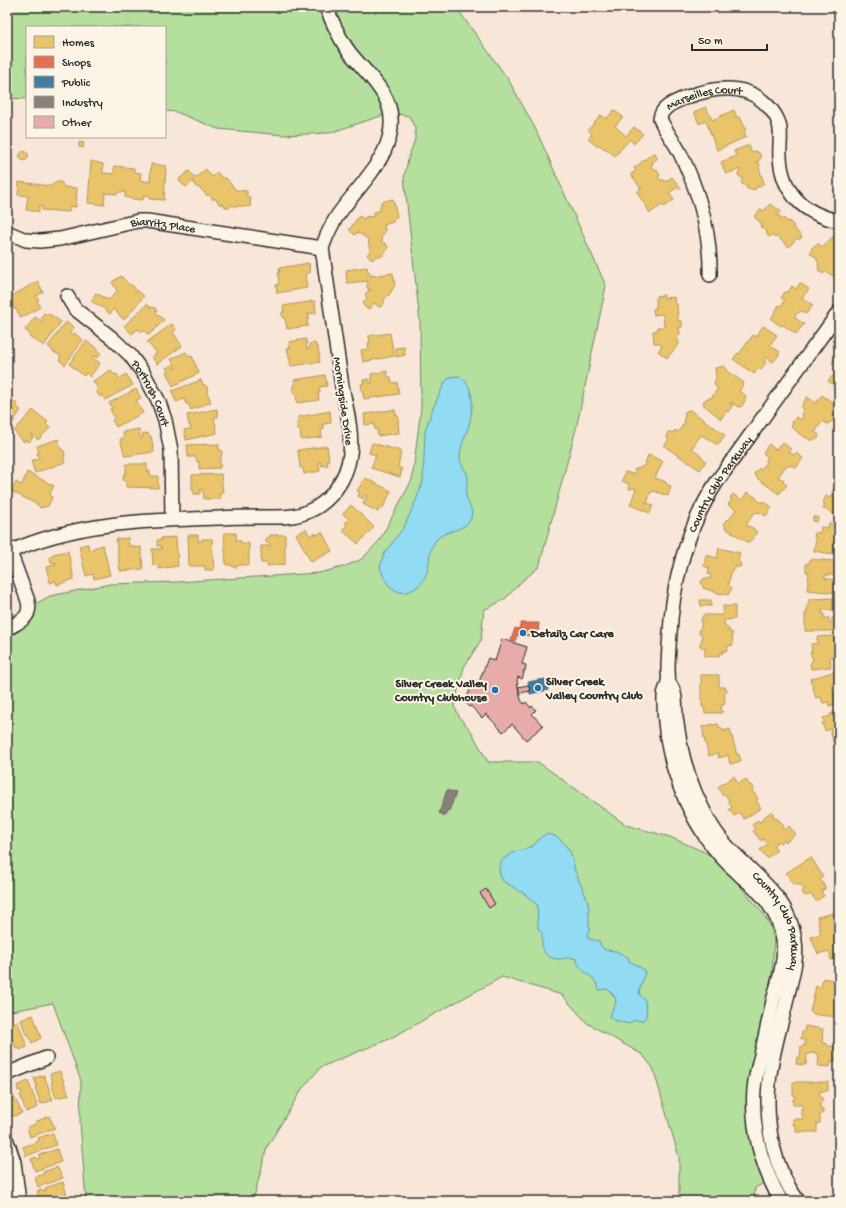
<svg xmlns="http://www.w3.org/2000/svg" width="846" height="1208" font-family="'Gochi Hand',sans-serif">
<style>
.green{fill:#b5df9c;stroke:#708564}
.water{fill:#91dcf2;stroke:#6895a2}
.homes{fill:#e9c46a;stroke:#b09657}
.shops{fill:#e76f51;stroke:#af5b46}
.public{fill:#457b9d;stroke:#3d637b}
.industry{fill:#8a817c;stroke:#6e6764}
.building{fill:#e7acaa;stroke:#2b2b2b}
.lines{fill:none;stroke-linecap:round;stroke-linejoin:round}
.minor-casing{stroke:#2b2b2b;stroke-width:16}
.minor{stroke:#fcf5e5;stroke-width:13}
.poi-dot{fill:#1f6fb2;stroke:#fcf5e5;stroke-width:1.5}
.labels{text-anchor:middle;stroke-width:4;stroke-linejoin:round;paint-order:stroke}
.street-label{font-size:12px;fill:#2b2b2b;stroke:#fcf5e5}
.poi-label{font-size:12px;font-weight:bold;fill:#2b2b2b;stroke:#fcf5e5;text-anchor:start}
</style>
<rect width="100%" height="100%" fill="#f8e6d9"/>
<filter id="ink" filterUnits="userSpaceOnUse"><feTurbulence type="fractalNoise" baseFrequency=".025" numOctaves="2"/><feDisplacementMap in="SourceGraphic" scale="8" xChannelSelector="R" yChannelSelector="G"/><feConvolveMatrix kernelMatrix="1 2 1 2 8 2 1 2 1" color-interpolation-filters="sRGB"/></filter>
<g filter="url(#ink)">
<path class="green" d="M 7,7 L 456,7 L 508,79 L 535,128 L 606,286 L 576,429 L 539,567 L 522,581 L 505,599 L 484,610 L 481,640 L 464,667 L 454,706 L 460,718 L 471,731 L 488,762 L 538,762 L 626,825 L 670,837 L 707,853 L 734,879 L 763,913 L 771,927 L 774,941 L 772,974 L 749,1090 L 748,1127 L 764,1183 L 755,1188 L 754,1201 L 679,1201 L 679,1157 L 653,1068 L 643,1055 L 587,1023 L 562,995 L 502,977 L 389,1039 L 321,1067 L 302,1089 L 267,1147 L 253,1201 L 86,1201 L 80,1122 L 81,1081 L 53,1003 L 7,1012 L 7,619 L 50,596 L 110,584 L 177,582 L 319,573 L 343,567 L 362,559 L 379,541 L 412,480 L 421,408 L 420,322 L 404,177 L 409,156 L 415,139 L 415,128 L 409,116 L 390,113 L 329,133 L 283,135 L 218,129 L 176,112 L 165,111 L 165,27 L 27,27 L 27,99 L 7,98 Z"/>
<path class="water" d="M 459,376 C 476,386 473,409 469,425 C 466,436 460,446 460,458 C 460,464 465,469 467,474 C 470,481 465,488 466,495 C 467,503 474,509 471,518 C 466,532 445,529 436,540 C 424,556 435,578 412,590 C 408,592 404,593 400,592 C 388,589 383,577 380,567 L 384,554 L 404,527 L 417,498 L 423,481 L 425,431 L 433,408 L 445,382 L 450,377 Z
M 547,834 L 555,836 L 562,841 L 571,853 L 575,871 L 587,899 L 589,908 L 589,927 L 591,929 L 587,934 L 589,939 L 599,941 L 601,946 L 605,950 L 616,951 L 628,957 L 629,961 L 643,969 L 645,972 L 639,992 L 640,995 L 645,1000 C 645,1007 650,1016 642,1021 L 635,1020 L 628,1024 C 620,1021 616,1022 609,1017 L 616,1003 L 615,997 L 607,989 L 599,990 C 598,987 597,983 595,981 C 588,971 581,974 576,959 C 571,957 566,958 561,959 C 543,960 541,948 542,933 L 538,929 L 537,905 L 526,895 L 503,881 L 500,875 L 499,867 L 502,860 L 512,853 L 533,846 L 542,836 Z"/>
<path class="homes" d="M 706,107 L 712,120 L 734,110 L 737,118 L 740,117 L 746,130 L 744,131 L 746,137 L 717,150 L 706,121 L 699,124 L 694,112 Z
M 614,110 L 623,117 L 615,126 L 626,136 L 634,127 L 643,134 L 634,144 L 630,139 L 615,156 L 605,148 L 604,149 L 600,145 L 598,147 L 588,139 L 592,134 L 588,130 L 601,115 L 606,119 Z
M 79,142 L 84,143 L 83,148 L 79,147 Z
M 749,145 L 751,152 L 755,151 L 759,153 L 761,157 L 759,161 L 756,162 L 760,164 L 759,168 L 764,183 L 759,187 L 757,186 L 756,189 L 751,190 L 749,189 L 747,189 L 746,186 L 742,184 L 741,182 L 743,179 L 738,175 L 740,169 L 726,174 L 721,162 L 736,156 L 734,151 Z
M19.5 156a4.5 4.5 0 1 1 9 0a4.5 4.5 0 1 1-9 0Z
M 653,153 L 655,153 L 657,157 L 657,159 L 652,162 L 653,164 L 651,166 L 654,170 L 656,169 L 660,175 L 658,176 L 661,181 L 663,179 L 665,182 L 672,177 L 681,188 L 679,189 L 678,187 L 669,193 L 674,200 L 664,207 L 662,205 L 650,213 L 637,192 L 642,188 L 641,189 L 631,174 L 636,171 L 634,168 Z
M 91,161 L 103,164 L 103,173 L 114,174 L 114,166 L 134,168 L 134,172 L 141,173 L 140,180 L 150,182 L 151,164 L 166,166 L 164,200 L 149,199 L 150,196 L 143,195 L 143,200 L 132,199 L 125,197 L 125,192 L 119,192 L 117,194 L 105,193 L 104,205 L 88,203 Z
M 206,169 L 212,177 L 217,172 L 222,178 L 226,178 L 236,190 L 247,191 L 247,197 L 251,197 L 250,207 L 238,206 L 236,207 L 232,205 L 229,208 L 225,207 L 222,203 L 220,205 L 215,198 L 213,200 L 209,194 L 207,196 L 200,188 L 196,187 L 193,181 L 186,187 L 180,182 L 179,179 L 189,171 L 195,178 Z
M 7,174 L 11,174 L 8,194 L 7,194 Z
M 19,182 L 51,186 L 55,182 L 61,182 L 64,187 L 77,188 L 76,207 L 70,206 L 69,212 L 42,210 L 42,206 L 39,206 L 39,212 L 26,210 L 28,196 L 18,195 Z
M 393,199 L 397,216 L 395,219 L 393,219 L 393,222 L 384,225 L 385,232 L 381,237 L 382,242 L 387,245 L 388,248 L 382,256 L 379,257 L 377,255 L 373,260 L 367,255 L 370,251 L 368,239 L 357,232 L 355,235 L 349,230 L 359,216 L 364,219 L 365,217 L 374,216 L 374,212 L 379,211 L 380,209 L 380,205 L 381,205 L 381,202 Z
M 770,204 L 781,211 L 777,216 L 780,216 L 782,220 L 784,218 L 788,222 L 789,221 L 794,226 L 793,227 L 802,237 L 799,240 L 797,238 L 789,247 L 776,236 L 775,238 L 772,235 L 769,237 L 767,235 L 767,232 L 760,226 L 762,224 L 754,217 L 761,209 L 764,211 Z
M 833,236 L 839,240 L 839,263 L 837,265 L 839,266 L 838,279 L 825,271 L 823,274 L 818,270 L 819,268 L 818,265 L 819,263 L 817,261 L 817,258 L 810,253 L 812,250 L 811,249 L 817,243 L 823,247 Z
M 309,263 L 310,273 L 305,274 L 307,288 L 277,293 L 276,285 L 279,284 L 278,273 L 280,273 L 279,268 Z
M 367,267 L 368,272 L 370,272 L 371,276 L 393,273 L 395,285 L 389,295 L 388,295 L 384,300 L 384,303 L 382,306 L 379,307 L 374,303 L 370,308 L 367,309 L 364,306 L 363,303 L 367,298 L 365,295 L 368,291 L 371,290 L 367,288 L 367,285 L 368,283 L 368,281 L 347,283 L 346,270 Z
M 121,276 L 129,285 L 132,285 L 134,287 L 137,292 L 138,291 L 144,296 L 124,320 L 116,312 L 117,311 L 114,309 L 110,314 L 103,308 L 91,301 L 96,293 L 109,300 L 117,291 L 112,282 Z
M 38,281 L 43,292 L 36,296 L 39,300 L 37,301 L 40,307 L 21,318 L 16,309 L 15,309 L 13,308 L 11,303 L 13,302 L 10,297 Z
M 800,283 L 809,289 L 802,298 L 813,305 L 806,314 L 802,311 L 800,312 L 797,313 L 795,316 L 796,319 L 804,324 L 796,334 L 783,325 L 781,326 L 771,319 L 779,305 L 781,306 L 785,300 L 781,298 L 785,292 L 788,292 L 792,286 L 796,289 Z
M 664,295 L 664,298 L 674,297 L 675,304 L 677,304 L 678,321 L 682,321 L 682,327 L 679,327 L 680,334 L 677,335 L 679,344 L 667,358 L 658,351 L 662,346 L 658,343 L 654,343 L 653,331 L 658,330 L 657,327 L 664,327 L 663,314 L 654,315 L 653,309 L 656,308 L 656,296 Z
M 315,301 L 316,313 L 308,314 L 309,319 L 307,319 L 308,326 L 287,329 L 285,319 L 284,319 L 282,315 L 282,312 L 284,312 L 283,306 Z
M 147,304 L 151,308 L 152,307 L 155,308 L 157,312 L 156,313 L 164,320 L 149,335 L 144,331 L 142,332 L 138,329 L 132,334 L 124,326 Z
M 44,313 L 47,315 L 48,313 L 61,322 L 44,346 L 29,336 L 30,334 L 25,330 L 35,317 L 43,322 L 44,320 L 41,318 Z
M 66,322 L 74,327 L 70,333 L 73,335 L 74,333 L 83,340 L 65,365 L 59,360 L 61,356 L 52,351 L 52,350 L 48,346 Z
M 172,324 L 176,330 L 173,332 L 182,346 L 157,364 L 152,357 L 157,353 L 147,342 Z
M 763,326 L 777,335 L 770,345 L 780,352 L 778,354 L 779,355 L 773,362 L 766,357 L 764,361 L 766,362 L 761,370 L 758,368 L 754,374 L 733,359 L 738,353 L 739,354 L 753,335 L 756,337 Z
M 390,333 L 394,356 L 363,362 L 361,350 L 369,349 L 368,343 L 370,343 L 369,336 Z
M 306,339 L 307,349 L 310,348 L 309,344 L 315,343 L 316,347 L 318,347 L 320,362 L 291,366 L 287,348 L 290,348 L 289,342 Z
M 86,341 L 98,349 L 97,351 L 101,353 L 97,358 L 94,356 L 92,358 L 100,363 L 90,377 L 86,373 L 84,376 L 69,364 Z
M 404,347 L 405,355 L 396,357 L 395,348 Z
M 186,352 L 189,357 L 192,356 L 199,373 L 173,386 L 166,372 L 168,371 L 166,368 L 172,365 L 174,369 L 176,368 L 171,359 Z
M 837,353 L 839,354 L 839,368 L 832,363 Z
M 725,366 L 726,370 L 744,383 L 739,391 L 746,396 L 744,400 L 745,401 L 741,407 L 739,406 L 738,407 L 731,402 L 730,404 L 733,405 L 728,412 L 726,411 L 721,419 L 704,405 L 703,402 L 706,399 L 712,397 L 718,388 L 715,386 L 714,382 L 716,379 L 715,368 Z
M 839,369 L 839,392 L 833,387 L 834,385 L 828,381 Z
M 111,370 L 114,375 L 117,374 L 119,379 L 126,374 L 133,385 L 105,400 L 102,395 L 100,397 L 96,391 L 98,389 L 93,381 Z
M 387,371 L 388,377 L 391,377 L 392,383 L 397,382 L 399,394 L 364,399 L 361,384 L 364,383 L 363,380 L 369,379 L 369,383 L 372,383 L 371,374 Z
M 325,375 L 327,386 L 319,387 L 320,393 L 318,393 L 319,400 L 297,403 L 296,393 L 294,393 L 293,391 L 293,386 L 295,386 L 294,380 Z
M 201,380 L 203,385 L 205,385 L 207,387 L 208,391 L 207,392 L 211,402 L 191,410 L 188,403 L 186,404 L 184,399 L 176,402 L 172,391 Z
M 136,389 L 141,398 L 136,400 L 143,413 L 116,427 L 112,420 L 115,418 L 110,409 L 112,408 L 109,403 Z
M 822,395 L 839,407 L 839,410 L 835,416 L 836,418 L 834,421 L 831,421 L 830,423 L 827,424 L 823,421 L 815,432 L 818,434 L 819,437 L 817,439 L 814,439 L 812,441 L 798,433 L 798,432 L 791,427 L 793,424 L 792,423 L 796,417 L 801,420 L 803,416 L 801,414 L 804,409 L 801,407 L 807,397 L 816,403 Z
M 7,400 L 10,402 L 11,400 L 15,402 L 17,405 L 16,406 L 21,410 L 7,431 Z
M 217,409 L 218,417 L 214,417 L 217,433 L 186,440 L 184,430 L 191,429 L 190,425 L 189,425 L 187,415 Z
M 33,410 L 48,422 L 46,424 L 50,428 L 38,440 L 32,434 L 30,435 L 33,438 L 29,442 L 26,440 L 24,442 L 14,431 Z
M 391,410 L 395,410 L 396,415 L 397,415 L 399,418 L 398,423 L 399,433 L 378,436 L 377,429 L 375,430 L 374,424 L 365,425 L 364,414 Z
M 690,410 L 725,435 L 718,445 L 701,435 L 692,448 L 706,461 L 700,470 L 664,446 L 669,439 L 667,438 L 667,434 L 668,432 L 671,432 L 673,433 L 675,430 L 678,432 L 685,422 L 683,420 L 685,417 L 684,414 L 686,411 Z
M 330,411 L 331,423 L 323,424 L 324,429 L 321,430 L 322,437 L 301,440 L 300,429 L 298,430 L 297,425 L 297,423 L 299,422 L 298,417 Z
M 139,429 L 140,438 L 143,438 L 142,434 L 148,433 L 149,437 L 151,436 L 154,452 L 125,456 L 120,439 L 124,438 L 123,432 Z
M 58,439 L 61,449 L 64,451 L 65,456 L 63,456 L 65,462 L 35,473 L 31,461 L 39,458 L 37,453 L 39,453 L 37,446 Z
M 782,442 L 791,449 L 789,452 L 794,455 L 796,453 L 803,458 L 796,468 L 791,465 L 790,466 L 786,466 L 778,477 L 784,480 L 783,481 L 787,485 L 779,494 L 758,479 L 754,474 L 759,468 L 761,470 L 766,462 L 765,462 L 768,457 L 763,453 L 769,444 L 776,450 Z
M 372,443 L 401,451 L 398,467 L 402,469 L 400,477 L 371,468 L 376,455 L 369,453 Z
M 215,444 L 219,445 L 219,450 L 221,450 L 222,453 L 221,458 L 220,458 L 220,468 L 199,469 L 199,462 L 197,462 L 196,457 L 188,457 L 187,445 Z
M 327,446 L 329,460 L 327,461 L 328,465 L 322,466 L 321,462 L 319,462 L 320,471 L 304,474 L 303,468 L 300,468 L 298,450 Z
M 648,455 L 663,461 L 655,478 L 666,482 L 666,484 L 671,486 L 668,496 L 654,491 L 650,493 L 648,501 L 645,502 L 653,505 L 650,513 L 630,505 L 636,489 L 633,488 L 632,489 L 629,489 L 629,484 L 622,481 L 625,472 L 633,474 L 636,473 L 634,470 L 644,466 Z
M 126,464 L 147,464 L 147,471 L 150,471 L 150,476 L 158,476 L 158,488 L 126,487 L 126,481 L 124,481 L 123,479 L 124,474 L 126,474 Z
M 27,472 L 54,486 L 50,493 L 52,498 L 48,506 L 40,508 L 38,505 L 11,491 L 16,482 L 22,485 Z
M 221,474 L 223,493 L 220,493 L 220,499 L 204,499 L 203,490 L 200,490 L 200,494 L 194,494 L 194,490 L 192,490 L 192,475 Z
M 365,478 L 391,491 L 383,508 L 381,507 L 378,512 L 363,504 L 367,496 L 365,495 L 363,499 L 358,496 L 360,493 L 357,491 Z
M 837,482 L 839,482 L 839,517 L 830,512 L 830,511 L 823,509 L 825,505 L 823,503 L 826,496 L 830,498 L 833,492 L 832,492 L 833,489 L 834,490 Z
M 747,492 L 757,498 L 756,499 L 762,503 L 763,501 L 772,507 L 766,516 L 759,512 L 754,513 L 746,525 L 753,528 L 757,533 L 749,543 L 725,528 L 726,526 L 723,524 L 727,519 L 729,520 L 736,509 L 728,505 L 732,499 L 730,498 L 733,494 L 742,500 Z
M 351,505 L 374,527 L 358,544 L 342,530 L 347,525 L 345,523 L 349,519 L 343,514 Z
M 813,517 L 818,517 L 817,522 L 813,521 Z
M 829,523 L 839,525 L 839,546 L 835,545 L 832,554 L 814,551 L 816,537 L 814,537 L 815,532 L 820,533 L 821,527 L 828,528 Z
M 306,529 L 310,536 L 315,533 L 316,535 L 322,532 L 332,551 L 311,562 L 296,534 Z
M 224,533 L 236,533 L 236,541 L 241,541 L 241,543 L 249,543 L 249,565 L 239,565 L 237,567 L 233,567 L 231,565 L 226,565 Z
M 188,535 L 198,535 L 198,541 L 202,541 L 202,539 L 212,539 L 214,570 L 205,570 L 205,566 L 189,566 Z
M 270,535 L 285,535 L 285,564 L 267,566 L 267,563 L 261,563 L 261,546 L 270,546 L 270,543 L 266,543 L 266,538 L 270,537 Z
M 176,537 L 178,566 L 159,569 L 159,565 L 153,565 L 152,549 L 162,549 L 161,546 L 157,546 L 157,540 L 162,540 L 161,538 Z
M 128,538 L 129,546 L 134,546 L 134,548 L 141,547 L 143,569 L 120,571 L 116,539 Z
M 88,544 L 89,550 L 93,549 L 93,548 L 103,545 L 110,575 L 94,579 L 93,574 L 86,576 L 79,546 Z
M 719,548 L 740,553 L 738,561 L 741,564 L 740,567 L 735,567 L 735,570 L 732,569 L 728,585 L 732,588 L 728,595 L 721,593 L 721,594 L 703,588 L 703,586 L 701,583 L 702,580 L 705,578 L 710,579 L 711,575 L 708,574 L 709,568 L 704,566 L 706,555 L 717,558 Z
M 68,551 L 74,579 L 57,585 L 56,581 L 50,583 L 46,567 L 56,565 L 55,562 L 51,563 L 50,557 L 53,556 L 53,554 Z
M 810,559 L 835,561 L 834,575 L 825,575 L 825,578 L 828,579 L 837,580 L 837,593 L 807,590 L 809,572 L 806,572 L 806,563 L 809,564 Z
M 833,598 L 833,610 L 822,610 L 822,613 L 824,613 L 824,618 L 829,618 L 829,623 L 832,623 L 832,618 L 838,618 L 838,631 L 805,631 L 805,613 L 807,613 L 807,605 L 809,605 L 809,599 Z
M 700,600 L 711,600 L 711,606 L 701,606 Z
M 723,606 L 735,606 L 735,619 L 724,620 L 725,627 L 729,629 L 729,632 L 732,632 L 733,645 L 728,646 L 727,651 L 723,651 L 723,653 L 719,654 L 719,656 L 705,657 L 705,648 L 703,648 L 700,646 L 700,643 L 702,640 L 702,635 L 699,633 L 699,630 L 701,627 L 701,619 L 702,619 L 703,615 L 723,615 Z
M 833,636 L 834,645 L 837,645 L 839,656 L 830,657 L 831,667 L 811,669 L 810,663 L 813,660 L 810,652 L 812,652 L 811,644 L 818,643 L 817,637 Z
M 839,670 L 839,681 L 831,684 L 834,695 L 839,694 L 839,703 L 829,706 L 828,702 L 823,703 L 821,697 L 816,698 L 810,679 Z
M 701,675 L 719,675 L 719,687 L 725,687 L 727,689 L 727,692 L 724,694 L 725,700 L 724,705 L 721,705 L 722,713 L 705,713 L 704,707 L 702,707 L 702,700 L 701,700 Z
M 839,711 L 839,745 L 834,746 L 830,729 L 825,731 L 822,723 L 825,722 L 823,718 L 831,716 L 830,714 Z
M 713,724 L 713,725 L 718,724 L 720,728 L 722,728 L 723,731 L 730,729 L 737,755 L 739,754 L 741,761 L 730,764 L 728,755 L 719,758 L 718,753 L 709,756 L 703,735 L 704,735 L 702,727 Z
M 734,776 L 738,784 L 746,779 L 749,785 L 751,785 L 753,788 L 752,790 L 758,799 L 756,800 L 761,808 L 744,819 L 740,813 L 734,816 L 729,809 L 732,807 L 728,801 L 729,800 L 725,794 L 723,796 L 718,787 Z
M 772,811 L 774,814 L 772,815 L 776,819 L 777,818 L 784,825 L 782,827 L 785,830 L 789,826 L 796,834 L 786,842 L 784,840 L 780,843 L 778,841 L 773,846 L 777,850 L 767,858 L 760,850 L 767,844 L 763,839 L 761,841 L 753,831 L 755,829 L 752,825 L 758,820 L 760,822 L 764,819 L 763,818 Z
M 811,857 L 823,877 L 820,879 L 825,887 L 825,889 L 821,891 L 824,896 L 816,901 L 811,894 L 808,896 L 804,895 L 802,892 L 804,889 L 801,885 L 798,885 L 797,883 L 794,885 L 786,873 Z
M 839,912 L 839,958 L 831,960 L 829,951 L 818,954 L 816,948 L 815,948 L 811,937 L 821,934 L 817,917 Z
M 823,978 L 839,981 L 839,1017 L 817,1015 L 810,1012 L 816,986 L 821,987 Z
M 33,1015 L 41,1038 L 32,1043 L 28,1034 L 26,1035 L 21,1020 Z
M 16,1022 L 18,1022 L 27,1047 L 20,1050 L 19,1048 L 16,1049 L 14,1043 L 12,1043 L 7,1030 L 7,1026 Z
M 805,1026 L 823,1029 L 822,1043 L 826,1043 L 828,1046 L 839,1047 L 839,1057 L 836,1057 L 836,1061 L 831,1061 L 830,1067 L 818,1066 L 819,1054 L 809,1053 L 809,1054 L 807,1054 L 806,1065 L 796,1064 L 797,1057 L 800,1058 L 801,1046 L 805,1046 L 805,1040 L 801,1039 L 802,1032 L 804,1032 Z
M 7,1046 L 12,1054 L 7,1056 Z
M 60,1071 L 69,1095 L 56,1098 L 51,1083 L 53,1082 L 50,1074 Z
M 44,1075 L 53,1100 L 41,1104 L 35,1088 L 37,1087 L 34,1078 Z
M 28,1081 L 38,1107 L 26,1112 L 20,1095 L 22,1094 L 21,1090 L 18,1091 L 17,1086 Z
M 793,1082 L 828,1082 L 828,1091 L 820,1091 L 820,1096 L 823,1099 L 823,1101 L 820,1103 L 820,1109 L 823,1110 L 823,1113 L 820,1115 L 820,1123 L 817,1123 L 817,1132 L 796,1132 L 796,1125 L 793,1125 L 793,1119 L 803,1119 L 803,1115 L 801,1115 L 801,1108 L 803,1108 L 803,1105 L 793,1105 L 793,1099 L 795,1099 L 795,1095 L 793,1095 Z
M 10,1089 L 22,1113 L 11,1117 L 7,1111 L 7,1091 Z
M 49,1116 L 55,1128 L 30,1137 L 27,1127 L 36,1124 L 35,1122 Z
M 53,1133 L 56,1145 L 26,1156 L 23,1147 L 39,1141 L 38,1138 Z
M 57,1149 L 61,1162 L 35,1171 L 31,1159 L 36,1157 L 37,1159 L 40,1158 L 39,1155 Z
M 57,1167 L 63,1178 L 38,1187 L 35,1177 L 44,1174 L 43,1172 Z
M 63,1182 L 67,1195 L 49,1201 L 40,1201 L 37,1191 L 42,1190 L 43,1192 L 46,1191 L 45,1188 Z"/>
<path class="shops" d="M 521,623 L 539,623 L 538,631 L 532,631 L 532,636 L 517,635 L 515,642 L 511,640 L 515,628 L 519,629 Z"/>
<path class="public" d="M 545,679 L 548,690 L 530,694 L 528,682 Z"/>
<path class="industry" d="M 447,790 L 456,793 L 449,811 L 447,810 L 445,816 L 439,813 Z"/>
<path class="building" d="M 502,639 L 527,647 L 522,664 L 526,665 L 525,671 L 523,671 L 524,673 L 522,679 L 518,677 L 517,680 L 518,687 L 521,700 L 524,704 L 526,702 L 531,708 L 532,706 L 536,710 L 532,714 L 543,726 L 526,740 L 512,724 L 503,732 L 486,714 L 482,718 L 471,706 L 470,707 L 465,702 L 474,680 L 479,682 L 488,658 L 495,661 Z
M 528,685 L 530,691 L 520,693 L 518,687 Z
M 486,889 L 495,904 L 489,908 L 480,893 Z"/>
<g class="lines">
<g class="minor-casing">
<g id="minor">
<path id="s1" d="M 7,232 L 26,240 L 40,241 L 60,239 L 138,221 L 147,221 L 322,248"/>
<path id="s2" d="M 710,275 C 711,232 698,189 679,151 C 673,140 665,130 660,119 C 661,106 678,101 687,97 C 714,87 746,83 767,105 C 772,110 777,117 779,124 C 782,134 779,146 780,157 C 782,193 804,214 839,221"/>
<path id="s3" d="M 67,296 L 75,309 L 112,338 L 130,355 L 144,374 L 158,400 L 165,420 L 171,450 L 172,519"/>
<path d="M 7,553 C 74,522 148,520 220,518 C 234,517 248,517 262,517 C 277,517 293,518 307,512 C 330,503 347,479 350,454 C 353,433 346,407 342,386 C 335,340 329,294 322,248 C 327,234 333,220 343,208 C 366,178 404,143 387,101 C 379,83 362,68 350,53 C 339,39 333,23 326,7"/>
<path d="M 7,629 C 19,621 32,619 28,601 L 10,552"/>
<path id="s4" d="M 669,683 C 677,693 675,705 676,717 C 678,730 680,744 683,756 C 689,780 699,804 712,826 C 738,869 788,886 795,941 C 798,962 790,983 786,1003 C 780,1029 771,1057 769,1083 C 765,1124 773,1167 798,1201"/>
<path d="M 7,1074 L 46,1058"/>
<path d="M 7,1141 L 14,1162 L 19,1201"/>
<path id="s5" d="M 781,1201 C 761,1166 751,1130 754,1089 C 755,1078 758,1066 761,1055 C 765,1037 769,1019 773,1001 C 778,982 786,960 783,940 C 780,920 769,900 753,887 C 748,881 741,877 736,871 C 724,861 714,849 705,836 C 678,795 663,745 664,696 C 664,690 668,686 668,681 C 669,678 668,673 668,670 C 668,653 670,636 671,619 C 676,570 690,522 718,480 L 839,312"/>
</g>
</g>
<use href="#minor" class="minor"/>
</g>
</g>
<g class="poi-dot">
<circle cx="523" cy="633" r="4"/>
<circle cx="538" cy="688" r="4"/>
<circle cx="495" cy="690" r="4"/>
</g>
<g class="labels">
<g class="street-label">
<text dy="4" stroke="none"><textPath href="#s2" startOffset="220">Marseilles Court</textPath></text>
<text dy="4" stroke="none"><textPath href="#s1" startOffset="160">Biarritz Place</textPath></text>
<text dy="4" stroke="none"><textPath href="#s3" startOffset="131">Portrush Court</textPath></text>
<text transform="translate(344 401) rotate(82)" y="4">Morningside Drive</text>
<text dy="4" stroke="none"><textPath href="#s5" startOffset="773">Country Club Parkway</textPath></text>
<text dy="4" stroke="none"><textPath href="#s4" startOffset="270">Country Club Parkway</textPath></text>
</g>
<g class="poi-label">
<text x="531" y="637">Detailz Car Care</text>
<text x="546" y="685">Silver Creek<tspan x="546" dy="14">Valley Country Club</tspan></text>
<text x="487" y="687" text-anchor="end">Silver Creek Valley<tspan x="487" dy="14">Country Clubhouse</tspan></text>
</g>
</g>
<rect width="846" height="1208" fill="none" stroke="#fcf5e5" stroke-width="24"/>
<rect x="12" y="12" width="822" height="1184" fill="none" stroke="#2b2b2b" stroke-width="1.5" filter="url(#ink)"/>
<rect x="26" y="26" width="140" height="112" fill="#fcf5e5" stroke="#a8a49b"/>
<rect x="34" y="36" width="20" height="12" fill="#e9c46a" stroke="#a8a49b"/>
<text x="62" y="46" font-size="12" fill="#2b2b2b">Homes</text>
<rect x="34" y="56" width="20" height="12" fill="#e76f51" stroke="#a8a49b"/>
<text x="62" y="66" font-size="12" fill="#2b2b2b">Shops</text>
<rect x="34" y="76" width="20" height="12" fill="#457b9d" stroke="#a8a49b"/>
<text x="62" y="86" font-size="12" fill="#2b2b2b">Public</text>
<rect x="34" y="96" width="20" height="12" fill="#8a817c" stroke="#a8a49b"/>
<text x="62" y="106" font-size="12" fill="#2b2b2b">Industry</text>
<rect x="34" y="116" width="20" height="12" fill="#e7acaa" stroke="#a8a49b"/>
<text x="62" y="126" font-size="12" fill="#2b2b2b">Other</text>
<path d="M692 44v6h75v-6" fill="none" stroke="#2b2b2b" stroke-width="2"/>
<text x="698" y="44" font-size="12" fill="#2b2b2b" stroke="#fcf5e5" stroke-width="3" paint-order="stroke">50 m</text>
</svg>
